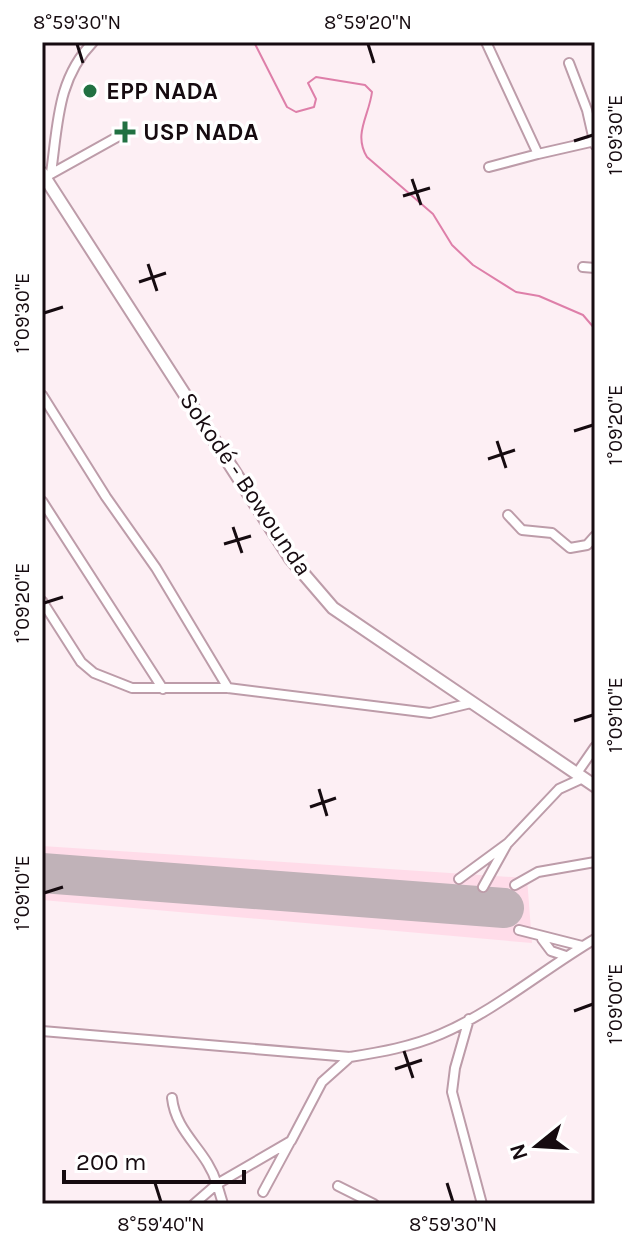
<svg xmlns="http://www.w3.org/2000/svg" width="637" height="1246" font-family="Karla,sans-serif">
<style>
.built{fill:#ffdce9}
.lines{fill:none;stroke-linecap:round;stroke-linejoin:round}
.stream{stroke:#de7fa9;stroke-width:2}
.runway{stroke:#c0b2b8;stroke-width:40}
.minor-casing{stroke:#bd9ca9;stroke-width:12}
.major-casing{stroke:#bd9ca9;stroke-width:15}
.minor{stroke:#fff;stroke-width:8}
.major{stroke:#fff;stroke-width:11}
.ticks{fill:none;stroke:#160b10;stroke-width:3}
.poi-dot{fill:#217142;stroke:#fff;stroke-width:3}
.labels{text-anchor:middle;stroke-width:7;stroke-linejoin:round;paint-order:stroke}
.poi-label{font-size:24px;font-weight:bold;fill:#160b10;stroke:#fff;text-anchor:start}
.street-label{font-size:24px;fill:#160b10;stroke:#fff}
.neatline{fill:none;stroke:#160b10;stroke-width:3}
.ticks-label{font-size:20px;text-anchor:middle;fill:#160b10}
</style>
<rect width="100%" height="100%" fill="#fdeff4"/>
<path class="built" d="M 42,846 L 527,878 L 532,943 L 42,900 Z"/>
<g class="lines">
<path class="stream" d="M 254,42 L 287,107 L 296,112 L 314,107 L 316,99 L 308,83 L 316,77 L 365,85 L 372,92 C 369,116 353,134 367,157 L 433,214 L 452,245 L 473,265 L 516,292 L 539,296 L 583,315 L 595,329"/>
<path class="runway" d="M 42,873 L 504,908"/>
<g class="minor-casing">
<path id="minor" d="M 486,42 L 538,154 L 595,141
M 569,63 L 587,110 L 595,145
M 489,167 L 538,154
M 51,173 C 58,124 57,79 93,42
M 49,175 L 119,136
M 583,267 L 595,268
M 42,395 L 106,497 L 156,568 L 228,688
M 42,501 L 163,689
M 508,515 L 522,530 L 552,533 L 570,548 L 587,545 L 595,536
M 42,601 L 81,662 L 94,673 L 132,688 L 228,688 L 430,713 L 471,703
M 577,773 L 595,747
M 459,879 L 508,843 L 559,789 L 583,778
M 515,885 L 538,872 L 595,862
M 483,887 L 507,844
M 519,930 L 582,946
M 542,939 L 551,951 L 566,956
M 469,1019 L 455,1068 L 452,1092 L 482,1204
M 42,1031 L 350,1057 C 381,1052 411,1047 441,1034 C 495,1011 544,969 595,939
M 172,1098 C 176,1134 207,1150 217,1184 L 194,1204
M 338,1186 L 374,1204
M 263,1192 L 290,1142
M 223,1204 L 217,1184 L 291,1141 L 322,1082 L 350,1057"/>
</g>
<g class="major-casing">
<path id="major" d="M 42,173 L 290,558 L 333,608 L 595,786"/>
</g>
<use href="#minor" class="minor"/>
<use href="#major" class="major"/>
</g>
<path class="ticks" d="M 77,44 L 83,63M 368,44 L 374,63M 574,141 L 593,135M 412,179 L 421,205M 403,196 L 430,188M 148,264 L 157,291M 139,282 L 166,273M 44,313 L 63,307M 574,431 L 593,425M 497,441 L 506,468M 488,459 L 515,450M 233,527 L 242,553M 224,544 L 251,536M 44,603 L 63,597M 574,721 L 593,715M 319,789 L 327,816M 310,807 L 336,798M 44,893 L 63,887M 574,1011 L 593,1004M 404,1051 L 413,1078M 395,1069 L 422,1060M 155,1183 L 161,1202M 447,1183 L 453,1202"/>
<g class="poi-dot">
<circle cx="90" cy="91" r="8"/>
<path d="M121 120h8v8h8v8h-8v8h-8v-8h-8v-8h8z"/>
</g>
<g class="labels">
<g class="poi-label">
<text x="106" y="99">EPP NADA</text>
<text x="143" y="140">USP NADA</text>
</g>
<g class="street-label">
<text transform="translate(246 484) rotate(56)" y="8">Sokodé - Bowounda</text>
</g>
</g>
<rect width="637" height="1246" fill="none" stroke="#ffffff" stroke-width="88"/>
<g transform="translate(537 1146) rotate(252)" stroke="#ffffff" stroke-width="6" paint-order="stroke">
<path d="M0-6L14 30L0 20L-14 30Z" fill="#160b10"/>
<text y="-12" font-size="22" font-weight="bold" text-anchor="middle" fill="#160b10">N</text>
</g>
<path d="M64 1170v12h180v-12" fill="none" stroke="#160b10" stroke-width="4"/>
<text x="76" y="1170" font-size="24" fill="#160b10" stroke="#ffffff" stroke-width="6" paint-order="stroke">200 m</text>
<rect x="44" y="44" width="549" height="1158" class="neatline"/>
<g class="ticks-label">
<text x="77" y="29">8°59'30"N</text>
<text x="368" y="29">8°59'20"N</text>
<text transform="translate(615 135) rotate(-90)" y="7">1°09'30"E</text>
<text transform="translate(22 313) rotate(-90)" y="7">1°09'30"E</text>
<text transform="translate(615 425) rotate(-90)" y="7">1°09'20"E</text>
<text transform="translate(22 603) rotate(-90)" y="7">1°09'20"E</text>
<text transform="translate(615 715) rotate(-90)" y="7">1°09'10"E</text>
<text transform="translate(22 893) rotate(-90)" y="7">1°09'10"E</text>
<text transform="translate(615 1004) rotate(-90)" y="7">1°09'00"E</text>
<text x="161" y="1231">8°59'40"N</text>
<text x="453" y="1231">8°59'30"N</text>
</g>
</svg>
